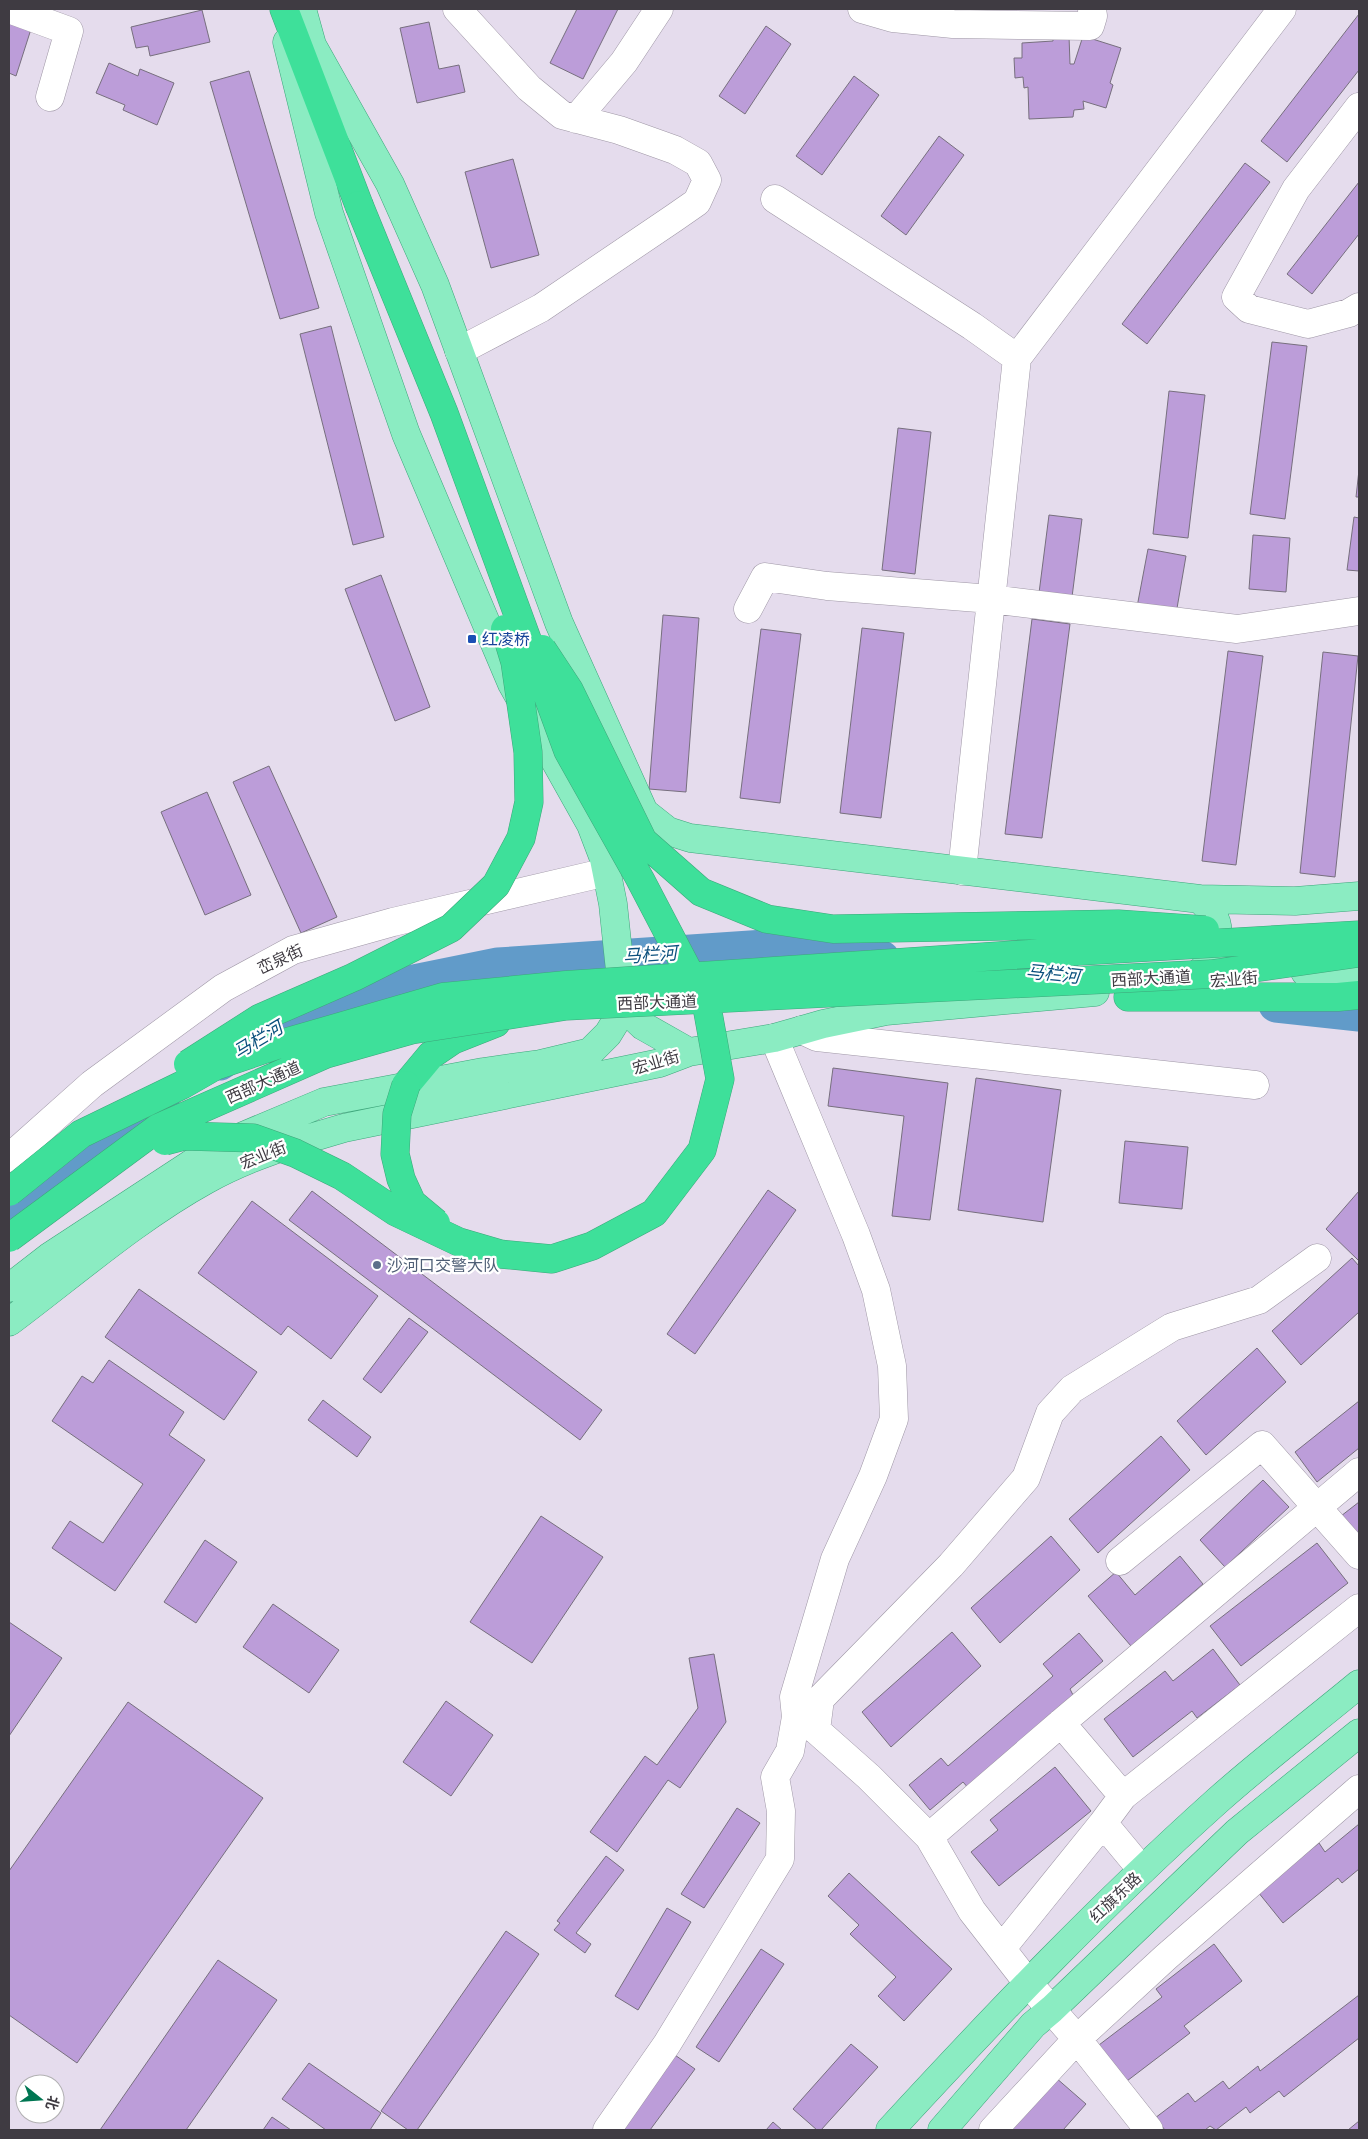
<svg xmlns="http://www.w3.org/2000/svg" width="1368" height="2139" font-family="'Roboto Condensed','Noto Sans SC',sans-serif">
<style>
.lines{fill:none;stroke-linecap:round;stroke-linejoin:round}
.river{stroke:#619bc9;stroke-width:35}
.building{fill:#bc9dd9;stroke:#776f7e}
.minor-casing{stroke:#9f97a6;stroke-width:29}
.major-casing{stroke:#3ea67b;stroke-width:29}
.highway-casing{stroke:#3ea67b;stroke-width:29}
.minor{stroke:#fff;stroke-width:28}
.major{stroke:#8becc2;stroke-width:28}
.highway{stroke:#3ee09a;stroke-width:28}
.highway-bridge-casing{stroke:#3ea67b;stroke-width:29;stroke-linecap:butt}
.highway-bridge{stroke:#3ee09a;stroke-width:28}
.transit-dot{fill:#1a4fb4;stroke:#fff;stroke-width:2}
.service-dot{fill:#5c6f8a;stroke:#fff;stroke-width:2}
.labels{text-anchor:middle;stroke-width:4.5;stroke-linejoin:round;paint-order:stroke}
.transit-label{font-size:16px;fill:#164399;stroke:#fff;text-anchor:start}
.street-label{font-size:16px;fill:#3f3b42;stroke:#fff}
.service-label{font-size:16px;fill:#4e5e75;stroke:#fff;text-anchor:start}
.water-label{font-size:18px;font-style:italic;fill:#0b507d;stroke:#fff}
</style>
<rect width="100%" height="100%" fill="#e5dced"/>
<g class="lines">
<path class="river" d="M 961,965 L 1063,974
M 1276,1005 L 1359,1014
M 220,1063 L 270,1029 L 355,994 L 498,965 L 766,947 L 882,958
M 9,1221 L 124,1128 L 162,1102"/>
</g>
<path class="building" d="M 577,9 L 618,9 L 583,79 L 550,63 Z
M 202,10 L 210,42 L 150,56 L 148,46 L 136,48 L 131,27 Z
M 1359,14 L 1359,70 L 1287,162 L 1261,141 Z
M 9,18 L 32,26 L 16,76 L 9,73 Z
M 429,22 L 439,69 L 459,65 L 465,92 L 417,103 L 400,28 Z
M 766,26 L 791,44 L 745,114 L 719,96 Z
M 1069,36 L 1070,64 L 1074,64 L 1083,36 L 1121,48 L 1110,83 L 1113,85 L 1106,108 L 1083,101 L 1084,109 L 1074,110 L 1073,117 L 1029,119 L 1028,87 L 1024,88 L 1023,77 L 1015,78 L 1014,58 L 1022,58 L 1022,43 L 1053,41 L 1053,37 Z
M 109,63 L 138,76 L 140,69 L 174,83 L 157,125 L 123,110 L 125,105 L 96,93 Z
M 249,71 L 319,308 L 280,319 L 210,82 Z
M 854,76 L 879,95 L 822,175 L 796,156 Z
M 939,136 L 964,155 L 906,235 L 881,216 Z
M 513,159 L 539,255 L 491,268 L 465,172 Z
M 1245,163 L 1270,182 L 1147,344 L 1122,324 Z
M 1359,182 L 1359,234 L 1312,294 L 1287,274 Z
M 331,326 L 384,537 L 353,545 L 300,334 Z
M 1272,342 L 1307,346 L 1285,519 L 1250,514 Z
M 1169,391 L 1205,395 L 1188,538 L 1153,534 Z
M 898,428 L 931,432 L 915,574 L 882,570 Z
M 1359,470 L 1359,497 L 1356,497 Z
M 1049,515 L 1082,519 L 1072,597 L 1039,593 Z
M 1354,517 L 1359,518 L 1359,571 L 1347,570 Z
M 1253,535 L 1290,538 L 1286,592 L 1249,589 Z
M 1148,549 L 1186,556 L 1176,614 L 1137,607 Z
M 381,575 L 430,707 L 395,721 L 345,589 Z
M 663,615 L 699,618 L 686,792 L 649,789 Z
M 1032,619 L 1070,624 L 1042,838 L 1005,834 Z
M 862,628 L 904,633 L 881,818 L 840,813 Z
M 761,629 L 801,634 L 780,803 L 740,798 Z
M 1228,651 L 1263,656 L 1236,865 L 1202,861 Z
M 1323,652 L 1358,656 L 1335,877 L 1300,873 Z
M 269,766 L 337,917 L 301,933 L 233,782 Z
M 207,792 L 251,895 L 205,915 L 161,812 Z
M 833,1068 L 948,1083 L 930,1220 L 892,1216 L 904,1116 L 828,1106 Z
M 976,1078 L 1061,1090 L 1043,1222 L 958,1210 Z
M 1125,1141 L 1188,1147 L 1182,1209 L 1119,1203 Z
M 768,1190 L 796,1210 L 695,1354 L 667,1334 Z
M 312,1191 L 602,1410 L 580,1440 L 289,1220 Z
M 1359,1191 L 1359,1259 L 1358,1260 L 1326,1229 Z
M 252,1201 L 378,1296 L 331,1359 L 288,1326 L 281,1335 L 198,1273 Z
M 1352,1258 L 1359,1266 L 1359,1312 L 1301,1365 L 1272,1331 Z
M 139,1289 L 257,1372 L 224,1420 L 105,1337 Z
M 409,1318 L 428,1332 L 381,1393 L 363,1379 Z
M 1257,1348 L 1286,1382 L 1206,1455 L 1177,1421 Z
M 109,1360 L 184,1412 L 169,1435 L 205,1460 L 115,1591 L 52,1548 L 70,1521 L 103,1543 L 143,1484 L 52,1421 L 82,1376 L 93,1383 Z
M 323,1400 L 371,1437 L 357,1457 L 308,1420 Z
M 1359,1401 L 1359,1448 L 1317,1482 L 1295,1452 Z
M 1161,1436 L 1190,1470 L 1098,1553 L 1069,1519 Z
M 1263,1480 L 1289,1507 L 1225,1567 L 1200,1540 Z
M 1359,1502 L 1359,1539 L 1341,1516 Z
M 541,1516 L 603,1557 L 532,1663 L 470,1622 Z
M 1051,1536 L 1080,1570 L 1000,1643 L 971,1608 Z
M 205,1540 L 237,1562 L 196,1623 L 164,1602 Z
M 1317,1543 L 1348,1583 L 1241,1666 L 1210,1626 Z
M 1180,1556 L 1203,1584 L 1131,1646 L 1088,1596 L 1116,1572 L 1135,1595 Z
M 273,1604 L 339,1650 L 309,1693 L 243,1647 Z
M 9,1622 L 62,1658 L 9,1736 Z
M 952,1632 L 981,1666 L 891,1747 L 862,1712 Z
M 1079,1633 L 1103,1661 L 1070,1689 L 1075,1699 L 970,1790 L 963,1782 L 930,1810 L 909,1785 L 941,1758 L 948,1766 L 1053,1676 L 1043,1664 Z
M 1213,1649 L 1240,1685 L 1197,1718 L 1192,1711 L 1133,1757 L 1104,1719 L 1165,1671 L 1173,1681 Z
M 714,1654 L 726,1722 L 680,1788 L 668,1780 L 617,1852 L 590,1832 L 645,1756 L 657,1765 L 698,1708 L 689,1658 Z
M 446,1701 L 493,1735 L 451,1796 L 403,1762 Z
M 128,1702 L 263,1798 L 77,2063 L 9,2015 L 9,1871 Z
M 1055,1767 L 1091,1811 L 999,1886 L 971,1852 L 998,1830 L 990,1820 Z
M 737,1808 L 760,1823 L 704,1908 L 681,1894 Z
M 1359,1824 L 1359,1869 L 1342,1883 L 1338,1878 L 1283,1923 L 1258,1892 L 1319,1843 L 1325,1852 Z
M 606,1856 L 624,1870 L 576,1933 L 591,1944 L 585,1953 L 554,1930 L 560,1923 L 557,1921 Z
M 849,1873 L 952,1969 L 904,2021 L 878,1996 L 896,1977 L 850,1934 L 859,1925 L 828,1896 Z
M 667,1908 L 691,1922 L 638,2010 L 615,1996 Z
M 506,1931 L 539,1954 L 417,2130 L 408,2130 L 381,2111 Z
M 1214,1944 L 1242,1981 L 1184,2026 L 1190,2033 L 1123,2084 L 1095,2048 L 1162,1997 L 1156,1989 Z
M 761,1949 L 784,1964 L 719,2062 L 696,2047 Z
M 218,1960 L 277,2000 L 186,2130 L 100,2130 Z
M 1359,1995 L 1359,2038 L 1284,2097 L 1279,2091 L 1250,2113 L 1246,2107 L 1216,2130 L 1210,2126 L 1205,2130 L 1165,2130 L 1155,2118 L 1188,2093 L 1195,2102 L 1223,2081 L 1229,2089 L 1258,2066 L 1260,2071 Z
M 851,2044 L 878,2067 L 821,2130 L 817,2130 L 793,2109 Z
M 672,2053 L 695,2069 L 650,2130 L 616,2130 Z
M 309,2063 L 381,2113 L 370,2130 L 326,2130 L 282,2099 Z
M 1055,2077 L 1086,2104 L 1063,2130 L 1008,2130 Z
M 272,2117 L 291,2130 L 263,2130 Z
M 1359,2121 L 1359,2130 L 1348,2130 Z
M 773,2122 L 782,2130 L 766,2130 Z"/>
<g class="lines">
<g class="minor-casing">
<path id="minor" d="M 9,9 L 69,31 L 50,97
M 457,9 L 529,88 L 562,115 L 619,130 L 675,150 L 698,163 L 707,180 L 697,202 L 674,218 L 541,308 L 459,351
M 862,9 L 893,18 L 953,24 L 1090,26 L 1093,16 L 1092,9
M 1359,107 L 1296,189 L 1236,297 L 1249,309 L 1308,324 L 1349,313 L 1359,307
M 576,119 L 624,62 L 659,9
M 775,199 L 972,326 L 1017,358
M 748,609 L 765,577 L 827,586 L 991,599 L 1237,629 L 1359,611
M 962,871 L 1017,358 L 1282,9
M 802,1030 L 817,1037 L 1255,1085
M 774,1038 L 856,1235 L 876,1290 L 892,1366 L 894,1419 L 873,1476 L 835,1559 L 794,1697 L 796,1717 L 816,1730 L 869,1777 L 929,1837 L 972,1911 L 1028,1983 L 1077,2039 L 1149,2130
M 9,1158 L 92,1084 L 223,988 L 293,950 L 393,922 L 607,872
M 1120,1561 L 1262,1445 L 1359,1555
M 1061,1723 L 1123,1796
M 816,1730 L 820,1699 L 951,1565 L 1026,1478 L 1050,1413 L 1072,1389 L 1172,1327 L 1259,1300 L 1317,1258
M 1103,1823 L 1123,1796 L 1359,1608
M 929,1837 L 1061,1723 L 1359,1472
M 1002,1948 L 1103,1823 L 1142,1870
M 607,2130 L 667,2044 L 780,1859 L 781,1811 L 775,1777 L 790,1751 L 796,1717
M 993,2130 L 1077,2039 L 1166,1957 L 1359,1789"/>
</g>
<g class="major-casing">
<path id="major" d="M 302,9 L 312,45 L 390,184 L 435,285 L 559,623 L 644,812 L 668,831 L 690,838 L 1200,899 L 1295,901 L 1359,896
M 1305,972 L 1359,969
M 1182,984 C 1190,979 1198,974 1205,968 C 1209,964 1212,956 1214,951 C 1222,928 1217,916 1200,899
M 624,1008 L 643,1026 L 689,1052
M 9,1288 L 49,1257 L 217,1147 L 324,1102 L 483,1072 L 540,1064 L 590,1052 L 608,1034 L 624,1008 L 613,904 L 604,859 L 591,825 L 512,684 L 406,434 L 329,213 L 287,42
M 9,1322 C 72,1275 137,1218 206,1180 C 249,1156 296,1142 344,1128 L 660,1063 L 689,1052 L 774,1038 L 823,1024 L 886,1011 L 1095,992
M 890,2130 C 995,2016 1101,1905 1217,1801 C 1263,1760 1312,1723 1359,1684
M 942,2130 L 1033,2025 L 1052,2009 L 1237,1832 L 1359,1733"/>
</g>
<g class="highway-casing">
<path id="highway" d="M 284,9 L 359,205
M 1128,997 L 1338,997 L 1359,995
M 406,1085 L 431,1055 L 453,1040 L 496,1023"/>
</g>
<use href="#minor" class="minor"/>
<use href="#major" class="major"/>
<use href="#highway" class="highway"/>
<g class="highway-bridge-casing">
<path id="highway-bridge" d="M 542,649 L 569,690 L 643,841 L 701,892 L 767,919 L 833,929 L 1118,924 L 1205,930
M 188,1064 L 260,1018 L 354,977 L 451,928 L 496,885 L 521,838 L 529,802 L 528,752 L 515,662 L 505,629
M 406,1085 L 397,1114 L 395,1154 L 401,1179 L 412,1203 L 436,1223
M 165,1141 L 184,1136 L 253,1138 L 295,1153 L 342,1176 L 396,1212 L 459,1242 L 500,1254 L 552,1259 L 592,1246 L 654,1213 L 702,1150 L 720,1079 L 707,1007 L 640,879 L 568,751 L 444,413 L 359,205
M 9,1192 L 81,1134 L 182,1085 L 215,1066 L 277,1045 L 443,997 L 566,985 L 1013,955 L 1359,935
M 9,1238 L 158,1128 L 326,1054 L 411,1030 L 566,1006 L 1211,974 L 1359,953"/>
</g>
<use href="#highway-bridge" class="highway-bridge"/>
</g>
<rect class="transit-dot" x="467" y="634" width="10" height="10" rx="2.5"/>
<circle class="service-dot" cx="377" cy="1265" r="5"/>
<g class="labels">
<g class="transit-label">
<text x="482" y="645">红凌桥</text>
</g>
<g class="street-label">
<text transform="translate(280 959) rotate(-25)" y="6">峦泉街</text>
<text transform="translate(1151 978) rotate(-3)" y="6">西部大通道</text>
<text transform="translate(1234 979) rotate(-5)" y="6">宏业街</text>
<text transform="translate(657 1002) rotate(-2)" y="6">西部大通道</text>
<text transform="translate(656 1062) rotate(-16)" y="6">宏业街</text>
<text transform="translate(263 1082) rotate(-24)" y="6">西部大通道</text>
<text transform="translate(263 1155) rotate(-22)" y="6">宏业街</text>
<text transform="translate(1115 1897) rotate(-44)" y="6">红旗东路</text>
</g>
<g class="service-label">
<text x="387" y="1271">沙河口交警大队</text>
</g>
<g class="water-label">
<text transform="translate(650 955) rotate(-4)" y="6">马栏河</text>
<text transform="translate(1053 974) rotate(6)" y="6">马栏河</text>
<text transform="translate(258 1040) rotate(-31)" y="6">马栏河</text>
</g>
</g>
<rect width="1368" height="2139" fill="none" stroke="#3f3b42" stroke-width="20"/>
<g transform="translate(40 2099) rotate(107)"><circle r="24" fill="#ffffff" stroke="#b2b1b3"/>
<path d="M0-4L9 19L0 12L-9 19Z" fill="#007652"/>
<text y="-8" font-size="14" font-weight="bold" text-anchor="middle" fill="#3f3b42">北</text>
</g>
</svg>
